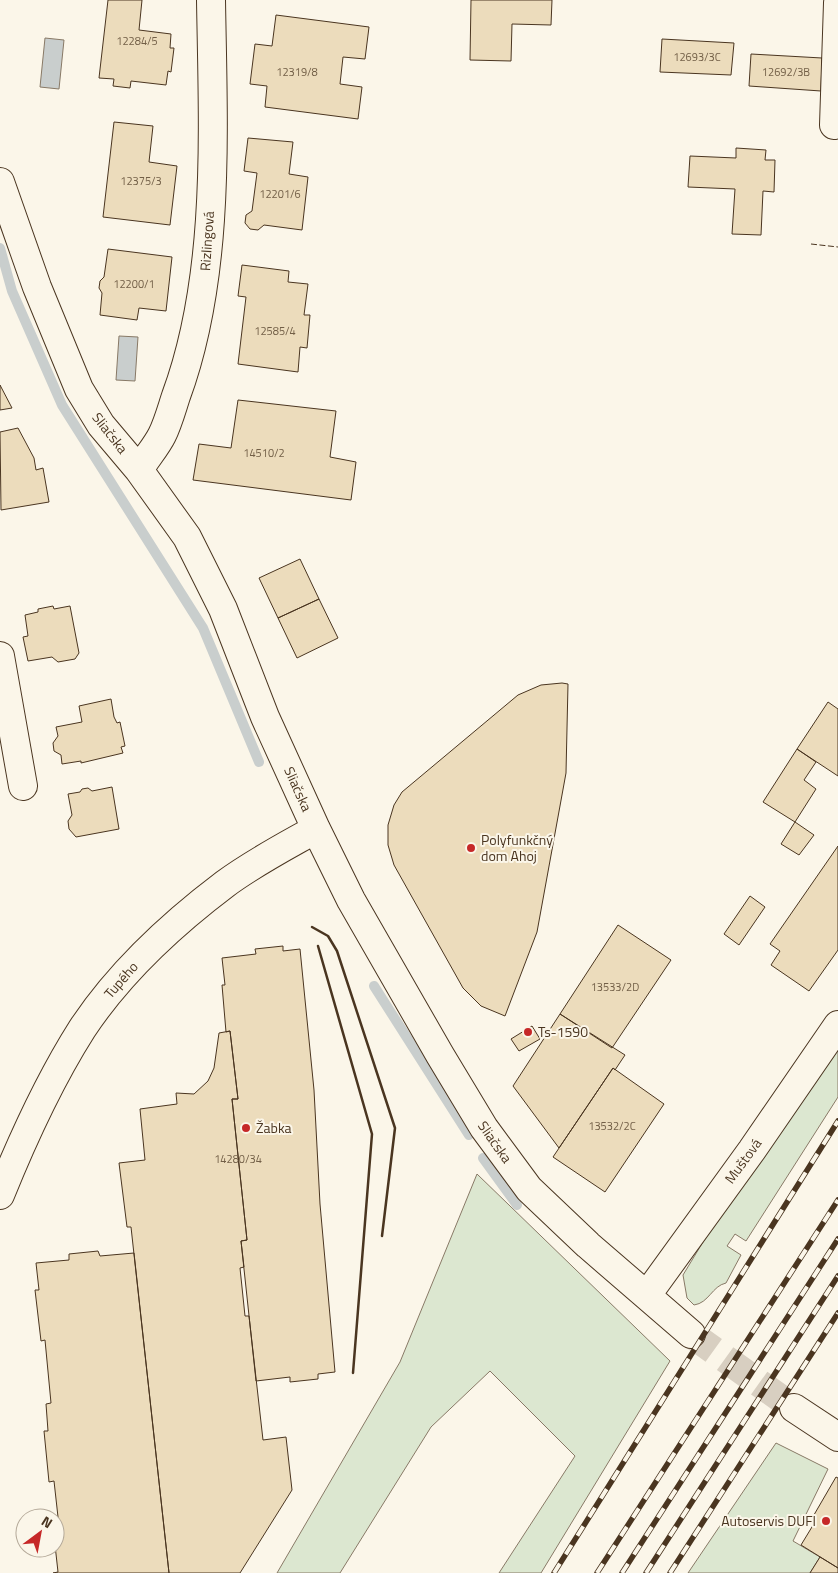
<svg xmlns="http://www.w3.org/2000/svg" width="838" height="1573" font-family="'Titillium Web',sans-serif">
<style>
.green{fill:#dce7d0;stroke:#887966}
.water{fill:#c9cecd;stroke:#887966}
.lines{fill:none;stroke-linecap:round;stroke-linejoin:round}
.stream{stroke:#c9cecd;stroke-width:10}
.building{fill:#ecdcbc;stroke:#4a3520}
.minor-tunnel{stroke:#d8cfc1;stroke-width:28;stroke-dasharray:28 14;stroke-linecap:butt}
.minor-casing{stroke:#4a3520;stroke-width:30}
.minor{stroke:#fbf6e9;stroke-width:28}
.rail-casing{stroke:#4a3520;stroke-width:5.5}
.rail{stroke:#fbf6e9;stroke-width:4;stroke-dasharray:11;stroke-linecap:butt}
.fence{stroke:#4a3520;stroke-width:1;stroke-dasharray:6 2.5;stroke-linecap:butt}
.wall{stroke:#4a3520;stroke-width:2.5}
.poi-dot{fill:#c62828;stroke:#fbf6e9;stroke-width:2}
.labels{text-anchor:middle;stroke-width:4;stroke-linejoin:round;paint-order:stroke}
.number-label{font-size:11px;fill:#725f47}
.street-label{font-size:14px;fill:#4a3520;stroke:#fbf6e9}
.poi-label{font-size:14px;fill:#4a3520;stroke:#fbf6e9;text-anchor:start}
</style>
<rect width="100%" height="100%" fill="#fbf6e9"/>
<path class="green" d="M 838,1050 L 838,1097 L 746,1241 L 735,1234 L 727,1246 L 741,1255 L 726,1283 C 712,1286 709,1303 694,1305 L 687,1298 L 683,1275 L 706,1237 Z
M 477,1174 L 670,1361 L 541,1573 L 499,1573 L 575,1456 L 490,1371 L 431,1427 L 340,1573 L 277,1573 L 400,1362 Z
M 776,1443 L 828,1469 L 793,1541 L 820,1557 L 810,1573 L 688,1573 Z"/>
<path class="water" d="M 45,38 L 64,40 L 59,89 L 40,87 Z
M 119,336 L 138,337 L 135,381 L 116,380 Z"/>
<g class="lines">
<path class="stream" d="M 0,248 L 12,291 L 62,405 L 203,628 L 259,762
M 374,986 L 469,1135
M 483,1158 L 517,1205"/>
</g>
<path class="building" d="M 108,0 L 142,0 L 139,30 L 171,34 L 170,48 L 174,48 L 171,72 L 168,71 L 166,85 L 131,81 L 130,88 L 113,86 L 114,79 L 99,78 Z
M 471,0 L 552,0 L 551,25 L 512,24 L 511,61 L 470,60 Z
M 276,15 L 369,27 L 365,59 L 343,57 L 340,84 L 362,87 L 358,119 L 265,107 L 267,86 L 250,84 L 255,44 L 272,46 Z
M 662,39 L 734,43 L 731,75 L 660,72 Z
M 751,54 L 822,58 L 821,91 L 749,86 Z
M 114,122 L 153,126 L 149,162 L 177,166 L 170,225 L 103,217 Z
M 248,138 L 293,142 L 289,174 L 308,177 L 302,230 L 264,225 L 258,230 L 250,229 L 245,223 L 246,215 L 252,211 L 257,173 L 244,171 Z
M 736,148 L 766,150 L 765,160 L 775,160 L 774,192 L 763,191 L 761,235 L 732,234 L 735,189 L 688,187 L 690,156 L 736,158 Z
M 108,249 L 172,257 L 166,311 L 139,308 L 137,320 L 100,315 L 102,293 L 99,288 L 100,281 L 104,277 Z
M 242,265 L 289,271 L 288,282 L 308,284 L 304,315 L 310,315 L 307,348 L 300,347 L 298,372 L 238,364 L 246,297 L 238,296 Z
M 0,385 L 12,408 L 0,410 Z
M 238,400 L 336,411 L 330,457 L 356,462 L 351,500 L 193,480 L 199,444 L 231,448 Z
M 18,428 L 34,458 L 36,470 L 43,468 L 49,502 L 1,510 L 0,432 Z
M 300,559 L 319,599 L 278,618 L 259,578 Z
M 319,599 L 338,638 L 297,658 L 278,618 Z
M 53,606 L 54,609 L 70,606 L 79,653 L 75,659 L 58,662 L 52,657 L 28,661 L 23,637 L 28,636 L 25,615 L 38,612 L 38,609 Z
M 562,683 L 568,684 L 566,773 L 537,932 L 505,1016 L 481,1006 L 463,988 L 394,865 L 388,845 L 388,825 L 394,805 L 402,792 L 518,695 L 541,685 Z
M 111,699 L 114,717 L 117,723 L 120,722 L 125,746 L 121,747 L 123,753 L 81,763 L 81,761 L 62,764 L 61,755 L 54,751 L 53,743 L 58,736 L 56,727 L 82,722 L 79,706 Z
M 828,702 L 838,709 L 838,776 L 797,749 Z
M 797,749 L 816,762 L 804,780 L 816,789 L 795,822 L 763,802 Z
M 112,787 L 119,829 L 76,837 L 69,829 L 68,821 L 72,815 L 68,794 L 80,792 L 82,789 L 88,788 L 92,791 Z
M 795,822 L 814,835 L 799,855 L 781,844 Z
M 838,846 L 838,950 L 809,991 L 771,965 L 780,951 L 770,944 Z
M 750,896 L 765,907 L 739,945 L 724,934 Z
M 618,925 L 671,960 L 612,1048 L 560,1014 Z
M 283,946 L 283,951 L 300,949 L 314,1090 L 320,1204 L 335,1372 L 318,1374 L 318,1379 L 290,1382 L 290,1377 L 256,1381 L 241,1241 L 247,1240 L 232,1099 L 238,1099 L 230,1031 L 226,1032 L 222,985 L 225,985 L 222,958 L 256,954 L 255,949 Z
M 560,1014 L 625,1055 L 615,1070 L 613,1068 L 559,1148 L 513,1086 Z
M 532,1026 L 540,1039 L 519,1051 L 511,1039 Z
M 230,1031 L 238,1099 L 232,1099 L 247,1240 L 241,1241 L 244,1267 L 240,1268 L 245,1316 L 249,1316 L 263,1440 L 286,1437 L 292,1490 L 240,1573 L 169,1573 L 131,1227 L 127,1227 L 119,1163 L 145,1160 L 140,1109 L 177,1104 L 176,1093 L 194,1094 L 208,1081 L 214,1068 L 219,1033 Z
M 613,1068 L 664,1104 L 605,1192 L 553,1157 Z
M 98,1251 L 100,1256 L 134,1253 L 169,1573 L 53,1573 L 58,1572 L 55,1545 L 61,1544 L 54,1481 L 49,1482 L 44,1431 L 48,1431 L 46,1404 L 51,1403 L 45,1340 L 41,1341 L 35,1290 L 39,1290 L 36,1263 L 69,1260 L 69,1254 Z
M 836,1477 L 838,1478 L 838,1568 L 801,1545 L 815,1522 L 811,1520 Z
M 820,1557 L 838,1568 L 838,1573 L 810,1573 Z"/>
<g class="lines">
<path class="minor-tunnel" d="M 691,1334 L 794,1408"/>
<g class="minor-casing">
<path id="minor" d="M 834,125 L 838,3
M 0,182 L 37,287 L 79,389 L 101,425 L 139,470 L 187,537 L 223,609 L 265,717 L 316,829 L 351,900 L 440,1055 L 484,1128 L 529,1189 L 588,1245 L 691,1334
M 139,470 C 146,458 156,447 162,435 C 168,423 172,408 176,396 C 221,274 213,128 211,0
M 0,656 L 23,786
M 0,1195 C 23,1138 49,1081 82,1029 C 119,973 172,924 225,884 C 253,863 286,846 316,829
M 647,1295 L 752,1150 L 838,1025
M 794,1408 L 838,1437"/>
</g>
<use href="#minor" class="minor"/>
<g class="rail-casing">
<path id="rail" d="M 554,1573 L 838,1121
M 597,1573 L 838,1200
M 622,1573 L 838,1239
M 646,1573 L 838,1276
M 670,1573 L 838,1313"/>
</g>
<use href="#rail" class="rail"/>
<path class="fence" d="M 811,244 L 838,247"/>
<path class="wall" d="M 312,927 L 328,936 L 337,951 L 395,1128 L 382,1236
M 318,946 L 372,1134 L 353,1373"/>
</g>
<g class="poi-dot">
<circle cx="471" cy="848" r="5"/>
<circle cx="528" cy="1032" r="5"/>
<circle cx="246" cy="1128" r="5"/>
<circle cx="826" cy="1521" r="5"/>
</g>
<g class="labels">
<g class="number-label">
<text x="137" y="45">12284/5</text>
<text x="697" y="61">12693/3C</text>
<text x="297" y="76">12319/8</text>
<text x="786" y="76">12692/3B</text>
<text x="141" y="185">12375/3</text>
<text x="280" y="198">12201/6</text>
<text x="134" y="288">12200/1</text>
<text x="275" y="335">12585/4</text>
<text x="264" y="457">14510/2</text>
<text x="615" y="991">13533/2D</text>
<text x="612" y="1130">13532/2C</text>
<text x="238" y="1163">14280/34</text>
</g>
<g class="street-label">
<text transform="translate(207 241) rotate(-86)" y="5">Rizlingová</text>
<text transform="translate(110 433) rotate(52)" y="5">Sliačska</text>
<text transform="translate(298 789) rotate(66)" y="5">Sliačska</text>
<text transform="translate(121 980) rotate(-49)" y="5">Tupého</text>
<text transform="translate(495 1142) rotate(55)" y="5">Sliačska</text>
<text transform="translate(743 1161) rotate(-54)" y="5">Muštová</text>
</g>
<g class="poi-label">
<text x="481" y="845">Polyfunkčný<tspan x="481" dy="16">dom Ahoj</tspan></text>
<text x="538" y="1037">Ts-1590</text>
<text x="256" y="1133">Žabka</text>
<text x="816" y="1526" text-anchor="end">Autoservis DUFI</text>
</g>
</g>
<g transform="translate(40 1533) rotate(32)"><circle r="24" fill="#fbf6e9" stroke="#b4a999"/>
<path d="M0-4L9 19L0 12L-9 19Z" fill="#c62828"/>
<text y="-8" font-size="14" font-weight="bold" text-anchor="middle" fill="#4a3520">N</text>
</g>
</svg>
